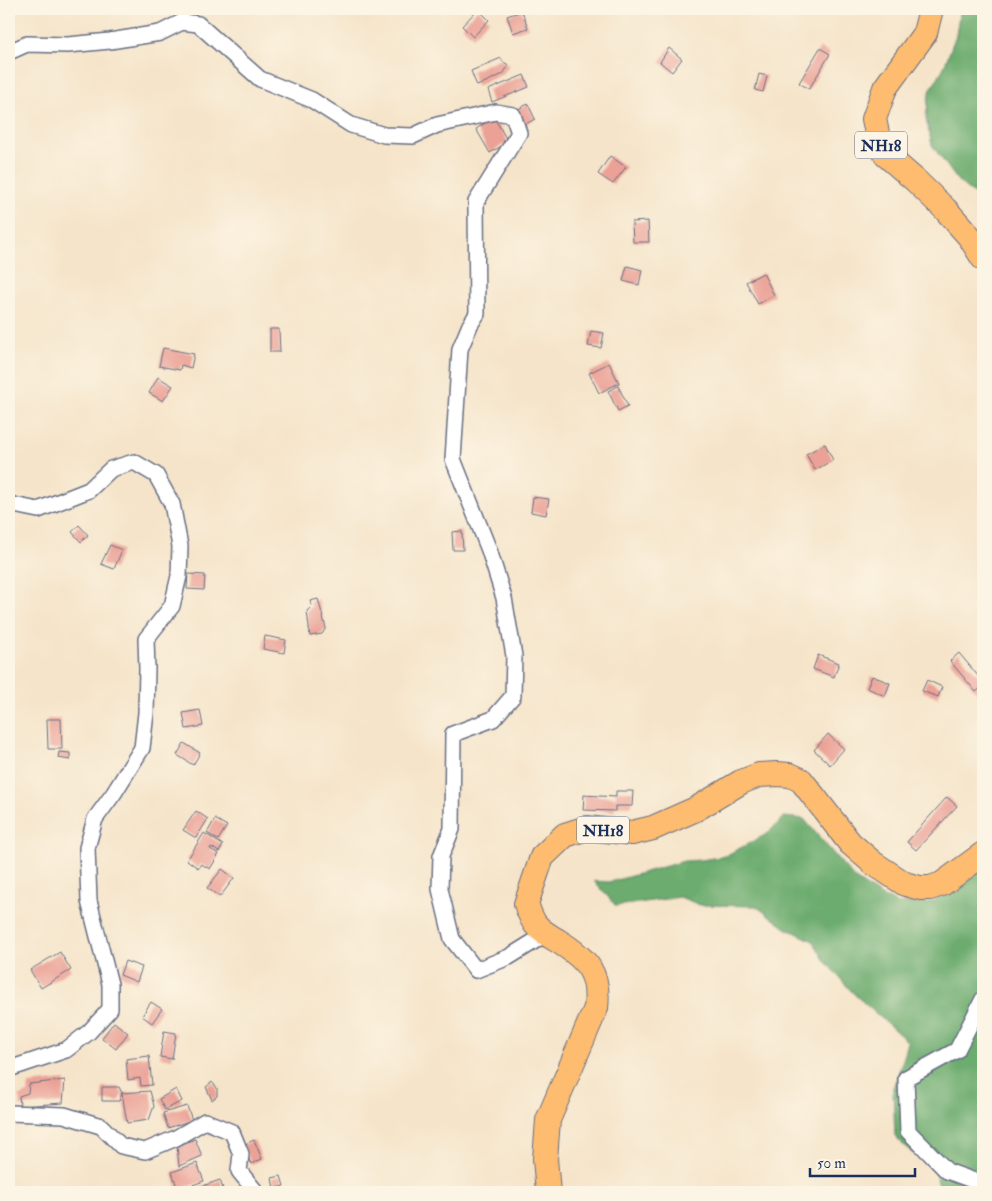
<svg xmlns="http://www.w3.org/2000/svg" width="992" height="1201" font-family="'IM FELL Double Pica',serif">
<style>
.forest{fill:#6cac6e;stroke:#446e66}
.building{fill:#eba196}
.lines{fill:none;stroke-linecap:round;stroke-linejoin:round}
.minor-casing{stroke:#676e83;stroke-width:18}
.primary-casing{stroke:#676e83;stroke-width:26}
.minor{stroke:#fff;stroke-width:15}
.primary{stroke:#febc70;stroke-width:24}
.labels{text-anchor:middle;stroke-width:5;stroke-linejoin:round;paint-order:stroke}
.shield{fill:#fcf5e5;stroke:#5e6a86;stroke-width:1}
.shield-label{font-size:16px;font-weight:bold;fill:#1b2f5e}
</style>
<rect width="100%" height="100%" fill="#fcf5e5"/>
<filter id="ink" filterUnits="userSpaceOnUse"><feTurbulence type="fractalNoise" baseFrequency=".02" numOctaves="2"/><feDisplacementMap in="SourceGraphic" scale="10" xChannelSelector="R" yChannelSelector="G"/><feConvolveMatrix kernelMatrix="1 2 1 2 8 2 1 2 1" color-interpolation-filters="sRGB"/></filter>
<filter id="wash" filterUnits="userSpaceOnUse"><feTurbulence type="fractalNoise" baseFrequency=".0096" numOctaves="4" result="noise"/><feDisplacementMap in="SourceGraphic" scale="20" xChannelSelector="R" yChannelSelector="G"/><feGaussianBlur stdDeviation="1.12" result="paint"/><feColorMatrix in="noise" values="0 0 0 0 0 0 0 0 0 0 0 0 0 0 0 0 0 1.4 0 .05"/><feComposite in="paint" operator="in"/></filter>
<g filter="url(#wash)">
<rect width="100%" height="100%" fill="#f5e4c9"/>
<path class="forest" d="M 960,9 L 983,9 L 983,202 L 958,181 L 932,145 L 926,119 L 929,93 L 944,67 L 956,35 Z
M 784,817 L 804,819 L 855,879 L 881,896 L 898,904 L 930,902 L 963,887 L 983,867 L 983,1192 L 940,1192 L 937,1178 L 925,1158 L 911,1152 L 895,1137 L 893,1088 L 904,1057 L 908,1042 L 853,993 L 825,961 L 813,941 L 786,928 L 756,906 L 700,905 L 680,897 L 616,906 L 594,881 L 610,882 L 684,861 L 701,860 L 725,856 L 767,834 Z"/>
<g id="blocks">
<path class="building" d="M 478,9 L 489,20 L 473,37 L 462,26 Z
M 522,11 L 528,28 L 513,33 L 507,16 Z
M 669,48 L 682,59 L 672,72 L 660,62 Z
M 820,48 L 830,54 L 809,89 L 799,83 Z
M 501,58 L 503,62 L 509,65 L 503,74 L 477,86 L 471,71 Z
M 759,74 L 767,76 L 763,92 L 755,90 Z
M 524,75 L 529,87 L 492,102 L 488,90 Z
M 528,104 L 535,119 L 520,127 L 512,112 Z
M 494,117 L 508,142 L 490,153 L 476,129 Z
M 610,156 L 626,167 L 613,184 L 598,174 Z
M 648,221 L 649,242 L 633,242 L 632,222 Z
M 627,266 L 642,270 L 639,285 L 623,281 Z
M 763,273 L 774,295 L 758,304 L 746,282 Z
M 270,329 L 279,329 L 280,352 L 270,352 Z
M 591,331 L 604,333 L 601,348 L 588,346 Z
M 163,348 L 194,354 L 191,368 L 181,365 L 180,370 L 159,366 Z
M 609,363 L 619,383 L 599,393 L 589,373 Z
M 158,377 L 173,386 L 163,401 L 149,393 Z
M 618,386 L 628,406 L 618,411 L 608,391 Z
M 825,444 L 833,460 L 815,470 L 806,454 Z
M 533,497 L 549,499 L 546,515 L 531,512 Z
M 79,525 L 88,535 L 81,542 L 72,532 Z
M 462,531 L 463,550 L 453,550 L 452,532 Z
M 110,545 L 122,550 L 114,569 L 101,564 Z
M 188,574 L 205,575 L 204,590 L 187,589 Z
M 318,599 L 326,628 L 322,634 L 310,636 L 307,611 L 312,606 L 310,601 Z
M 265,636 L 286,640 L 284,653 L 263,649 Z
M 959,653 L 983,682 L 983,686 L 976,692 L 950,661 Z
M 818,655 L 839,663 L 834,677 L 813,669 Z
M 872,676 L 890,683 L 885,696 L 867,688 Z
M 927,680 L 942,687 L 938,697 L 922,691 Z
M 200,710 L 203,726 L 186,729 L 183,713 Z
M 47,719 L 61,719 L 62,749 L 48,749 Z
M 828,734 L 844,749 L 830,765 L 814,750 Z
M 184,743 L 200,753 L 193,765 L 177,755 Z
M 59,752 L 70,753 L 70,760 L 58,758 Z
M 616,791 L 633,791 L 632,806 L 615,806 L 615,811 L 583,810 L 584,795 L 616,797 Z
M 947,797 L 957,806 L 916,850 L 907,842 Z
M 196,811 L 208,819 L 196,838 L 183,830 Z
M 215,819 L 227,826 L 218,840 L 207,833 Z
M 204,833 L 223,845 L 219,852 L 211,847 L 210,849 L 219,854 L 210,869 L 201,864 L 198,868 L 187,860 Z
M 222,869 L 234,878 L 220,897 L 207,888 Z
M 60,952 L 71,970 L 41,988 L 30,970 Z
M 125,961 L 142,967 L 137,982 L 120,975 Z
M 151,1002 L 162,1009 L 152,1023 L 142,1016 Z
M 114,1022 L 128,1033 L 116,1049 L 102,1038 Z
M 164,1031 L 176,1033 L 172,1059 L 160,1057 Z
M 149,1056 L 152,1085 L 141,1086 L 140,1078 L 128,1080 L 126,1059 Z
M 65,1080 L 63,1103 L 20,1106 L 19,1096 L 28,1093 L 29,1084 Z
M 212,1082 L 217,1088 L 217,1096 L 212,1100 L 206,1087 Z
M 102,1087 L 119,1087 L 122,1093 L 150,1091 L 154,1106 L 149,1120 L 127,1123 L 122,1093 L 119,1101 L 102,1101 Z
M 176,1089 L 182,1101 L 165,1110 L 159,1099 Z
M 187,1106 L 192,1120 L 168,1128 L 163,1113 Z
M 195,1139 L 202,1156 L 179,1166 L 177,1146 Z
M 254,1140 L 262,1159 L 251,1164 L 243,1145 Z
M 197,1163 L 204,1181 L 178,1190 L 172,1172 Z
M 281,1176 L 284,1186 L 274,1189 L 272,1178 Z
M 220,1180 L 224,1192 L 195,1192 L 194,1189 Z"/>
</g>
</g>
<g filter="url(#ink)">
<use href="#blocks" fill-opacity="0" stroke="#676e83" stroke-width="1"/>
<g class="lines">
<g class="minor-casing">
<path id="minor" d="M 9,52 L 27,44 L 68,45 L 110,41 L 160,33 L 182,22 L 198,24 L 260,79 L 312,100 L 351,125 L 384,135 L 413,136 L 437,125 L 496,112 L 513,115 L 519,133 L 476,202 L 477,314 L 470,325 L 460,349 L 453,459 L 489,550 L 504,598 L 514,656 L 513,696 L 493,719 L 453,734 L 452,829 L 441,856 L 440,889 L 452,939 L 476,970 L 509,957 L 546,934
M 9,504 L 38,510 L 89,490 L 111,469 L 134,462 L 156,475 L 172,504 L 180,546 L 179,576 L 172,606 L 146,639 L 147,669 L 146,713 L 142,748 L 114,793 L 95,819 L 87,848 L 89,901 L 110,984 L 110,1009 L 89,1032 L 66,1050 L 9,1069
M 983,999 L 957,1050 L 906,1078 L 908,1131 L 947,1171 L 983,1184
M 9,1113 L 64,1115 L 101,1126 L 121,1146 L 145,1151 L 176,1138 L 205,1121 L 232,1132 L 241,1154 L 239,1171 L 256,1192"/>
</g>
<g class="primary-casing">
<path id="primary" d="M 931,9 L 925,33 L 885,88 L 874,119 L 878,138 L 886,155 L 916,181 L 945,209 L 969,236 L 983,258
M 548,1192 L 545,1159 L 548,1120 L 596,1008 C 600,973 587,959 558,941 C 551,937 542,932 536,925 C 531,919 529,911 526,904 L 542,857 L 565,835 L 587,828 L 632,833 L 653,828 L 696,809 L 741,782 L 759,775 L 777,774 L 790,775 L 801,780 L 850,843 L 873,863 L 905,884 L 920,888 L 930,888 L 942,884 L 983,854"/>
</g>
<use href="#minor" class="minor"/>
<use href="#primary" class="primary"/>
</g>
</g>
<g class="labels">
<g class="shield">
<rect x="855" y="131.5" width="52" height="27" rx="4"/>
<rect x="577" y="816.5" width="52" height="27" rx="4"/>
</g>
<g class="shield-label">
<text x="881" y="151">NH18</text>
<text x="603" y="836">NH18</text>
</g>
</g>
<rect width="992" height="1201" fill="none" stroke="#fcf5e5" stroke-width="30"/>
<path d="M810 1168v8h105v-8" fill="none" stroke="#1b2f5e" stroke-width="2.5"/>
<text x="817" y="1168" font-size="15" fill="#1b2f5e" stroke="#fcf5e5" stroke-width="4" paint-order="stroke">50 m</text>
</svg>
